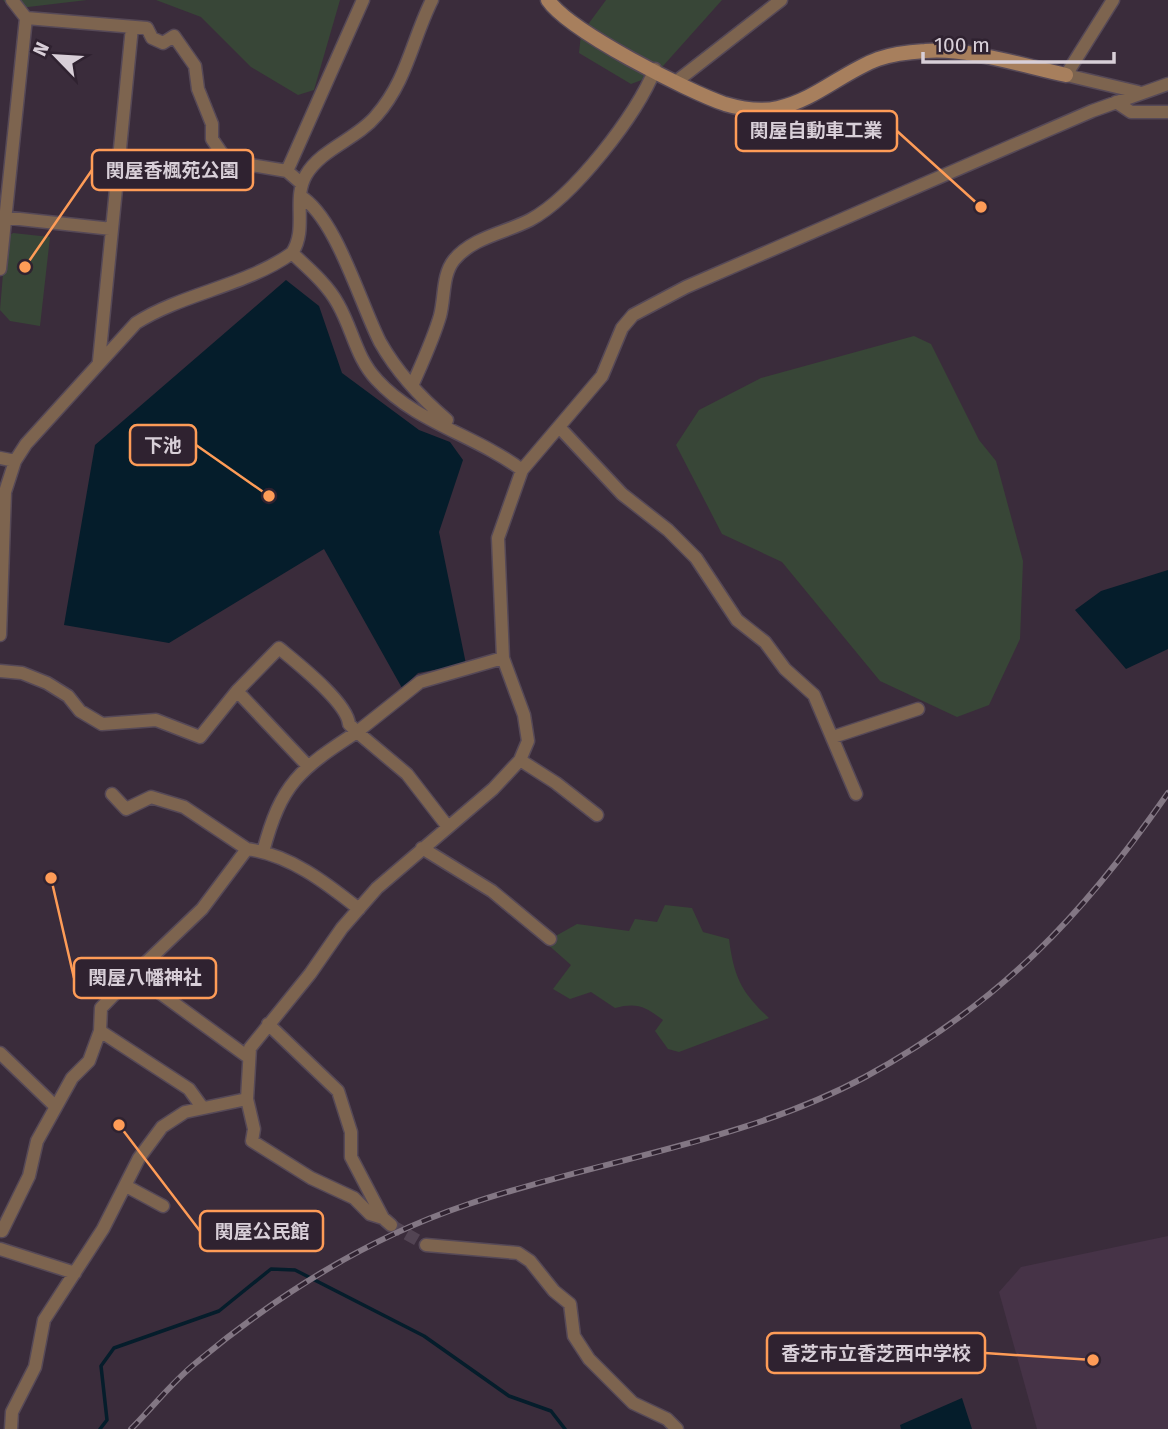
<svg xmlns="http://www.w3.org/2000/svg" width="1168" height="1429" font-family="'Fira Sans','Noto Sans JP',sans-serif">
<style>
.built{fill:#463347}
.green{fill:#384637}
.water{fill:#051d2b}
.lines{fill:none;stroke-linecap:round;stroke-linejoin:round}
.stream{stroke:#051d2b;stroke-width:3.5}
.street-tunnel{stroke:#524453;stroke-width:12;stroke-dasharray:12 6;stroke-linecap:butt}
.street-casing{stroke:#564957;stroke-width:15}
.secondary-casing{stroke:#564957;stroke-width:17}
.street{stroke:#7d644f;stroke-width:12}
.secondary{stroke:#a77f5d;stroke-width:14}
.rail-casing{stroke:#837784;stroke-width:6}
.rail{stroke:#2f2230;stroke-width:3.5;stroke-dasharray:10;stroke-linecap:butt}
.leader{fill:none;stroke:#fe9c57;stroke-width:2.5}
.callout-dot{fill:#fe9c57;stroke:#2f2230;stroke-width:2.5}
.callout{fill:#2f2230;stroke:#fe9c57;stroke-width:2.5}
.callout-label{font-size:19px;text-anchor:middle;font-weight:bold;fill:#d8cfd8}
</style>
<rect width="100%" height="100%" fill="#3a2c3b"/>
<path class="built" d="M 1168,1236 L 1168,1429 L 1037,1429 L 999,1292 L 1021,1267 Z"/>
<path class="green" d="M 3,0 L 87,0 L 11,9 Z
M 156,0 L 340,0 L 314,90 L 298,95 L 251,67 L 201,17 Z
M 606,0 L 722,0 L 655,75 L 631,84 L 579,53 L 581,34 Z
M 13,233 L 50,237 L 40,326 L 10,321 L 0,310 L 6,238 Z
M 914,336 L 931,344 L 979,440 L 996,461 L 1023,561 L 1020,639 L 989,705 L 957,717 L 880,681 L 782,562 L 722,534 L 676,445 L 699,410 L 761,378 Z
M 665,905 L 692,908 L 703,932 L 729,939 C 734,977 741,992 769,1018 L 679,1052 L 668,1049 L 655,1031 L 663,1020 C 646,1007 637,1002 615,1008 L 591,992 L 570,999 L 553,989 L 571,965 L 545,942 L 577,924 L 629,931 L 635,919 L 657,922 Z"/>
<path class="water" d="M 286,280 L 319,306 L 342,373 L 419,430 L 450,442 L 463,460 L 439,532 L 466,664 L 418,673 L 402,688 L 324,549 L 169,643 L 64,625 L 95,445 Z
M 1168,570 L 1168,649 L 1126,669 L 1075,610 L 1101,591 Z
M 962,1398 L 972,1429 L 901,1429 L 900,1425 Z"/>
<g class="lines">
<path class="stream" d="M 100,1429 L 107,1420 L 101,1366 L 114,1348 L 219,1311 L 271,1269 L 295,1270 L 424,1336 L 509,1396 L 551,1411 L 565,1429"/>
<path class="street-tunnel" d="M 391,1225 L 426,1245"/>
<g class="street-casing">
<path id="street" d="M 12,0 L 26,18 L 147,28 L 152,38 L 163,43 L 174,36 L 195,66 L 198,89 L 212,124 L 212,139 L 227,161 L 287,171 L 302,184
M 1113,0 L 1066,75 L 1138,92
M 677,81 L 781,0
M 1116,102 L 1131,112 L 1168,112
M 287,171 L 363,0
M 300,196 C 336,217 360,303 380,342 C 397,372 421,398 447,420
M 1,217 L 112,229
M 292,253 C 308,268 328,285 338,304 C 353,330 356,358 377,380 C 415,422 477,436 522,470
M 0,269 L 26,18
M 99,361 L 132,27
M 412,386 C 422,363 433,340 440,316 C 445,297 442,275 454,260 C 473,237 505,233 530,220 C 573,197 637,115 655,69
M 560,428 L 622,494 L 668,530 L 696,558 L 737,620 L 765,642 L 785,669 L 814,695 L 856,794
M 0,458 L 15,461
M 0,635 L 5,492 L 15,461 L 26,444 L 136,323 C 183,293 246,286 292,253 C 308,229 292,199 306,175 C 321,149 357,139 376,116 C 407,81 412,40 432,0
M 0,671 L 22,673 L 47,683 L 68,696 L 80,711 L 102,724 L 156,720 L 200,737 L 237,691 L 279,648 C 297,663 347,702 349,724 L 357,732 L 420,682 L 503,658
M 237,691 L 307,765
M 833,737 L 918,709
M 520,760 L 556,783 L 597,815
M 112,794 L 126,809 L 151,797 L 184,807 L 247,849
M 422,848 L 492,891 L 550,939
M 263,852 C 281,783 300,769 357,732 L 407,774 L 448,827
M 134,974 L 101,1008 L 100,1031 L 189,1089 L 202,1107
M 268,1024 L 338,1091 L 351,1132 L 351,1157 L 383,1218 L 391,1225
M 0,1053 L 56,1107
M 248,1057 L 134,974 L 202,909 L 247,849 C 290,855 325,882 359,909
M 247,1099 L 254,1129 L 252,1141 L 311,1178 L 354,1198 L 370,1214 L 383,1218
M 126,1186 L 163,1206
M 2,1231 L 29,1176 L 37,1141 L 72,1078 L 89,1061 L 100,1031
M 426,1245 L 518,1253 L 530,1261 L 554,1291 L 570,1304 L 574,1336 L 589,1359 L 633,1403 L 667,1419 L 677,1429
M 0,1249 L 75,1273
M 11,1429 L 12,1412 L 35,1367 L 44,1320 L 103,1229 L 139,1158 L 162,1127 L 185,1112 L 247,1099 L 250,1048 L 310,974 L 342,928 L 377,888 L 493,789 L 520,760 L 528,741 L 524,715 L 503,658 L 498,538 L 522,470 L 602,376 L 622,328 L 633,315 L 686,287 L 1092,111 L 1168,84"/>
</g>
<g class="secondary-casing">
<path id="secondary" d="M 548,0 C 569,31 687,91 725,104 C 742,109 761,112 778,108 C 815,100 843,72 878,59 C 892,54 909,52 925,51 C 966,47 1024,66 1066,75"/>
</g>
<use href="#street" class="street"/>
<use href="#secondary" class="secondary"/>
<g class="rail-casing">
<path id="rail" d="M 131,1429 C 153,1407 173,1381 197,1362 C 276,1296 368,1238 466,1205 C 597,1160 742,1143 865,1077 C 999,1004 1082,917 1168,793"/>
</g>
<use href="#rail" class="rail"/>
</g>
<path class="leader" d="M981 207L897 131M25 267L92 170M269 496L196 445M51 878L74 978M119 1125L200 1231M1093 1360L985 1353"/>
<g class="callout-dot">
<circle cx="981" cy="207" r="7"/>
<circle cx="25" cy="267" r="7"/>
<circle cx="269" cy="496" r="7"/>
<circle cx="51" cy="878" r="7"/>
<circle cx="119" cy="1125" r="7"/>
<circle cx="1093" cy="1360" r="7"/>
</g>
<g class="callout">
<rect x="736" y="111" width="161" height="40" rx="7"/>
<rect x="92" y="150" width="161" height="40" rx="7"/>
<rect x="130" y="425" width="66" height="40" rx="7"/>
<rect x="74" y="958" width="142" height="40" rx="7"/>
<rect x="200" y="1211" width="123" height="40" rx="7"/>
<rect x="767" y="1333" width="218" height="40" rx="7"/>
</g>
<g class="callout-label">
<text x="816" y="137">関屋自動車工業</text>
<text x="172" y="177">関屋香楓苑公園</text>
<text x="163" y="452">下池</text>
<text x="145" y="984">関屋八幡神社</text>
<text x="262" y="1238">関屋公民館</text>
<text x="876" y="1360">香芝市立香芝西中学校</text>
</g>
<g transform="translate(56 56) rotate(295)" stroke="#2f2230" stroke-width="5" paint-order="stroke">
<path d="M0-5L12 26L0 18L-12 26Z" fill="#d8cfd8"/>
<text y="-10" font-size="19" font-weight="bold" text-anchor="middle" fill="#d8cfd8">N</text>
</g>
<path d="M923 52v10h191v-10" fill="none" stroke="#d8cfd8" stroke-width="3.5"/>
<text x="934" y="52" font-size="21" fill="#d8cfd8" stroke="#2f2230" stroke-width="5" paint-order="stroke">100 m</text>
</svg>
